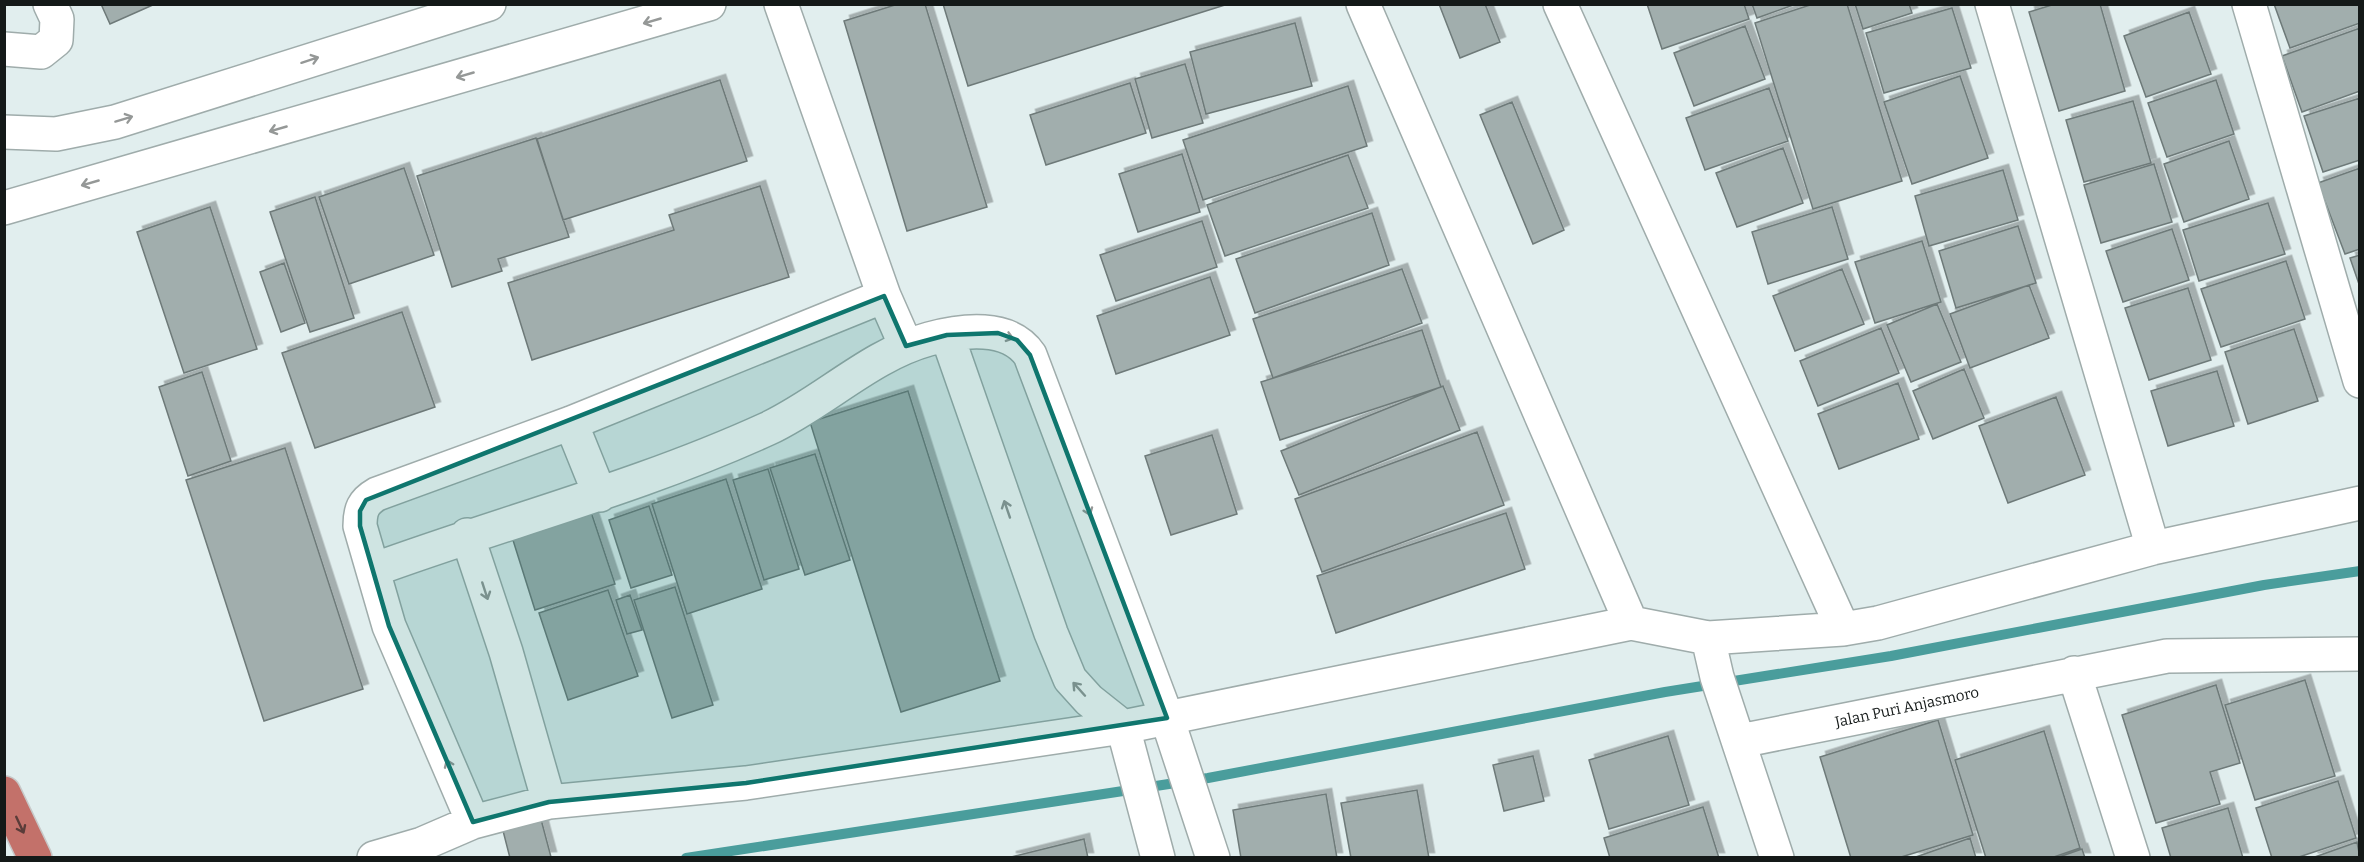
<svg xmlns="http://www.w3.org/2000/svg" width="2364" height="862" font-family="Bitter,serif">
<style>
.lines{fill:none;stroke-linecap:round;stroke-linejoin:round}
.stream{stroke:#4a9d9c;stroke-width:10}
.building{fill:#a1aead;stroke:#6e7a79;stroke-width:1.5;filter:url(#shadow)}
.minor-casing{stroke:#9facab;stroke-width:36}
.highway-casing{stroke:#c7c8c8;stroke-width:36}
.minor{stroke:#fff;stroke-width:33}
.highway{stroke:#c3716a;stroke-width:33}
.oneway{stroke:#959897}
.oneway2{stroke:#5a3c39}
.marked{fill:#0f766e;fill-opacity:0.2;stroke:#0f766e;stroke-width:4.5;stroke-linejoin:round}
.labels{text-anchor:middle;stroke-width:4.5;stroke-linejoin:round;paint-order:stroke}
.street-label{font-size:15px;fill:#141918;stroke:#fff}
</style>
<defs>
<filter id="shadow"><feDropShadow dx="5.5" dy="-5.5" stdDeviation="0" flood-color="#0004"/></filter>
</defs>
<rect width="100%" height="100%" fill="#e1eeee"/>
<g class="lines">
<path class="stream" d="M 686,858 L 1208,778 L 1665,692 L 1891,656 L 2264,585 L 2360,571"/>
</g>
<path class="building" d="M 101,4 L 155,4 L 110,24 Z
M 898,4 L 925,4 L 987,207 L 907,231 L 844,21 Z
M 943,4 L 1228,4 L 968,86 Z
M 1439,4 L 1485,4 L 1500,42 L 1460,58 Z
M 1647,4 L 1744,4 L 1749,19 L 1662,49 Z
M 1752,4 L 1796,4 L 1757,18 Z
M 1813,4 L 1847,4 L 1902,181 L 1813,209 L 1755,23 Z
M 1855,4 L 1909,4 L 1912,13 L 1863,29 Z
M 2055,4 L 2100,4 L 2125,91 L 2059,111 L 2029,12 Z
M 2274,4 L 2360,4 L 2360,23 L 2290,48 Z
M 1952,8 L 1971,68 L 1884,93 L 1866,33 Z
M 2189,12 L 2211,74 L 2146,97 L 2124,36 Z
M 1295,23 L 1312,86 L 1206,114 L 1190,52 Z
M 1745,26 L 1765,79 L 1694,106 L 1674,53 Z
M 2360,28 L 2360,91 L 2302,112 L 2282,56 Z
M 1185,64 L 1203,123 L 1152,138 L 1135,79 Z
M 1960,76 L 1988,158 L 1912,184 L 1884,102 Z
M 720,80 L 747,161 L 563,220 L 537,139 Z
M 2216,80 L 2234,134 L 2167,157 L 2148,103 Z
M 1130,83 L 1146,133 L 1046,165 L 1030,115 Z
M 1348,86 L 1367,146 L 1203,200 L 1183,140 Z
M 1769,88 L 1788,141 L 1705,170 L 1686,118 Z
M 2360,98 L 2360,160 L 2323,172 L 2304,116 Z
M 2133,101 L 2151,163 L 2084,182 L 2066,120 Z
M 1512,102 L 1564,230 L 1533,244 L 1480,115 Z
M 536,138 L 569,237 L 498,259 L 502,271 L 452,287 L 417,176 Z
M 2229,141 L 2249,199 L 2184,222 L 2164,164 Z
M 1783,148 L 1803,203 L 1737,227 L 1716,173 Z
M 1182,154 L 1200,212 L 1138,232 L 1119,174 Z
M 1348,155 L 1368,208 L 1225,256 L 1207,205 Z
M 2154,164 L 2172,222 L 2101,243 L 2084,185 Z
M 404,168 L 434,255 L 349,284 L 319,197 Z
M 2360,168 L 2360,249 L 2345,254 L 2318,183 Z
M 2003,170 L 2018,220 L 1929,246 L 1915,196 Z
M 760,186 L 789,277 L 532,360 L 508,283 L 674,230 L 669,215 Z
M 315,197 L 354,318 L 310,332 L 270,212 Z
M 2268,203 L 2285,254 L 2199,281 L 2183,230 Z
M 210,207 L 257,349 L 184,373 L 137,232 Z
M 1832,207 L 1848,259 L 1768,284 L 1752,232 Z
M 1372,213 L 1389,265 L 1255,313 L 1236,259 Z
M 1202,221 L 1217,267 L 1116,301 L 1100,255 Z
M 2018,226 L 2036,283 L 1956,308 L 1939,251 Z
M 2172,229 L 2189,280 L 2123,302 L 2106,251 Z
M 1922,241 L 1941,302 L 1875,323 L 1855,262 Z
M 2360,255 L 2360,287 L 2350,258 Z
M 2286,261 L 2305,319 L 2221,347 L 2201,289 Z
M 284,263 L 305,323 L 281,332 L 260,272 Z
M 1402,269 L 1422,323 L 1273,378 L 1253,319 Z
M 1842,269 L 1864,324 L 1795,351 L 1773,296 Z
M 1210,277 L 1230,335 L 1116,374 L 1097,316 Z
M 2029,285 L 2049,338 L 1970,368 L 1950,314 Z
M 2188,288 L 2211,360 L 2149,380 L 2125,308 Z
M 1937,304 L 1961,362 L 1911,382 L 1887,325 Z
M 402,312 L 435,407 L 315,448 L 282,353 Z
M 1881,328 L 1899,373 L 1818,406 L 1800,361 Z
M 2294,329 L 2318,401 L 2248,424 L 2225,352 Z
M 1422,330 L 1441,387 L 1280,440 L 1261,382 Z
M 1964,369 L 1984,418 L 1933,439 L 1913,391 Z
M 2217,371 L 2234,426 L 2168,446 L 2151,391 Z
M 202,372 L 231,461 L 188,476 L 159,387 Z
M 1898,383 L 1919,439 L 1839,469 L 1818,414 Z
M 1443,386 L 1460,430 L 1299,495 L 1281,451 Z
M 908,391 L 1000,681 L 901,712 L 810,422 Z
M 2056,397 L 2085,475 L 2008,503 L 1979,426 Z
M 1477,432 L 1504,505 L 1322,572 L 1295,499 Z
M 1212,435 L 1237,514 L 1171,535 L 1145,456 Z
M 285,448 L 363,689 L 264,721 L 186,480 Z
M 815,454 L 850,560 L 805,575 L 770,468 Z
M 768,469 L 799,569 L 764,580 L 733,480 Z
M 726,479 L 762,589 L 687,614 L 652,504 Z
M 649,506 L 672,575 L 631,588 L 609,520 Z
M 591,512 L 615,584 L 535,610 L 512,537 Z
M 1506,513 L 1525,569 L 1336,633 L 1317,576 Z
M 675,587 L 713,705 L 672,718 L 634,600 Z
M 608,590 L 638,676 L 568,700 L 539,613 Z
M 630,595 L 642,630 L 627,634 L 616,600 Z
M 2305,680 L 2335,776 L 2255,800 L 2225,705 Z
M 2216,685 L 2240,763 L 2210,772 L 2220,804 L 2156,823 L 2122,715 Z
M 1938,720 L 1973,835 L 1898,858 L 1851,858 L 1820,757 Z
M 2044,731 L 2080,848 L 2051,858 L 1986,858 L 1955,760 Z
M 1668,736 L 1689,805 L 1609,829 L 1589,760 Z
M 1533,756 L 1544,801 L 1504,811 L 1493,765 Z
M 2338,781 L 2356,838 L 2296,858 L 2272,858 L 2256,808 Z
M 1417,790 L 1429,858 L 1351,858 L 1341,803 Z
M 1326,794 L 1337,858 L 1241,858 L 1233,810 Z
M 1703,807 L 1719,858 L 1610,858 L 1604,838 Z
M 538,808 L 551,857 L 510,858 L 500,819 Z
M 2228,808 L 2243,858 L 2171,858 L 2162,828 Z
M 1970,838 L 1976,858 L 1913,858 Z
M 1084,839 L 1088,858 L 1011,858 L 1011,857 Z
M 2357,842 L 2360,858 L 2312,858 Z
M 2082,849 L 2085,858 L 2056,858 Z"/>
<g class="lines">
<g class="minor-casing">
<path id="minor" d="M 781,4 L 884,296 L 906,346
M 1363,4 L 1631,623
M 1560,4 L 1843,629
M 1992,4 L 2153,548
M 2249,4 L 2360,381
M 4,49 L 41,52 L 56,40 L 57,19 L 50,4
M 4,132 L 56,134 L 115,122 L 489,4
M 4,208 L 709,4
M 947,335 L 1051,633 L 1070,679 L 1089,700 L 1123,727 L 1158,858
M 571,423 L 600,495
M 467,535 L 506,652 L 549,802
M 373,570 C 504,522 640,487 767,429 C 823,403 870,355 929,339 C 962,330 1009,324 1030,355 L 1167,718 L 1213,858
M 1708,638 L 1717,677 L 1777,858
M 2074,673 L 2133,858
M 1740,741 L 2167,656 L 2360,654
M 473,822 L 389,626 L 360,526 C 360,510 363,502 377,494 L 571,423 L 884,296
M 374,858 L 422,844 L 473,822 L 549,802 L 746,783 L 1123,727 L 1631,623 L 1708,638 L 1843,629 L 1878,623 L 2153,548 L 2360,503"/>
</g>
<g class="highway-casing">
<path id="highway" d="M 4,793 L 35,858"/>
</g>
<use href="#minor" class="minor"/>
<use href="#highway" class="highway"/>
</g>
<defs><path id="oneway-shaft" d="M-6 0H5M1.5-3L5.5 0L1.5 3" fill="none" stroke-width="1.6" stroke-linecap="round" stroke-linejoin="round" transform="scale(1.5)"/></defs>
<g class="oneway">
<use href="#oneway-shaft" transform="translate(652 21) rotate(164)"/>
<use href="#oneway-shaft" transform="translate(310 60) rotate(-18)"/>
<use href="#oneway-shaft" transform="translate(465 75) rotate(164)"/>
<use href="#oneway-shaft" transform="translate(124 119) rotate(-17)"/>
<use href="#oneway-shaft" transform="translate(278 129) rotate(164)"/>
<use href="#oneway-shaft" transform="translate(90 183) rotate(164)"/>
<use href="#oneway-shaft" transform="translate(1005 336) rotate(17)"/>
<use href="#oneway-shaft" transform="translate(1087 507) rotate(69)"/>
<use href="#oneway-shaft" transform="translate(1007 509) rotate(-109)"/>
<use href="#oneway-shaft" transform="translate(485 591) rotate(72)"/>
<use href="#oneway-shaft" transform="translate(1079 689) rotate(-132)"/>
<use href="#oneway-shaft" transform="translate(450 768) rotate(-113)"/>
</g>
<use class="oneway2" href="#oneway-shaft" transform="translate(20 825) rotate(65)"/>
<path class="marked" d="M 884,296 L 906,346 L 947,335 L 998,333 L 1017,340 L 1030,355 L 1167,718 L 746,783 L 549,802 L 473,822 L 389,626 L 360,526 L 360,511 L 366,500 Z"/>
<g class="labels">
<g class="street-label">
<text transform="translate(1907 707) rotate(-12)" y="5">Jalan Puri Anjasmoro</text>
</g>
</g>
<rect width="2364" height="862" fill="none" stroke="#141918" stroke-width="12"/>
</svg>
